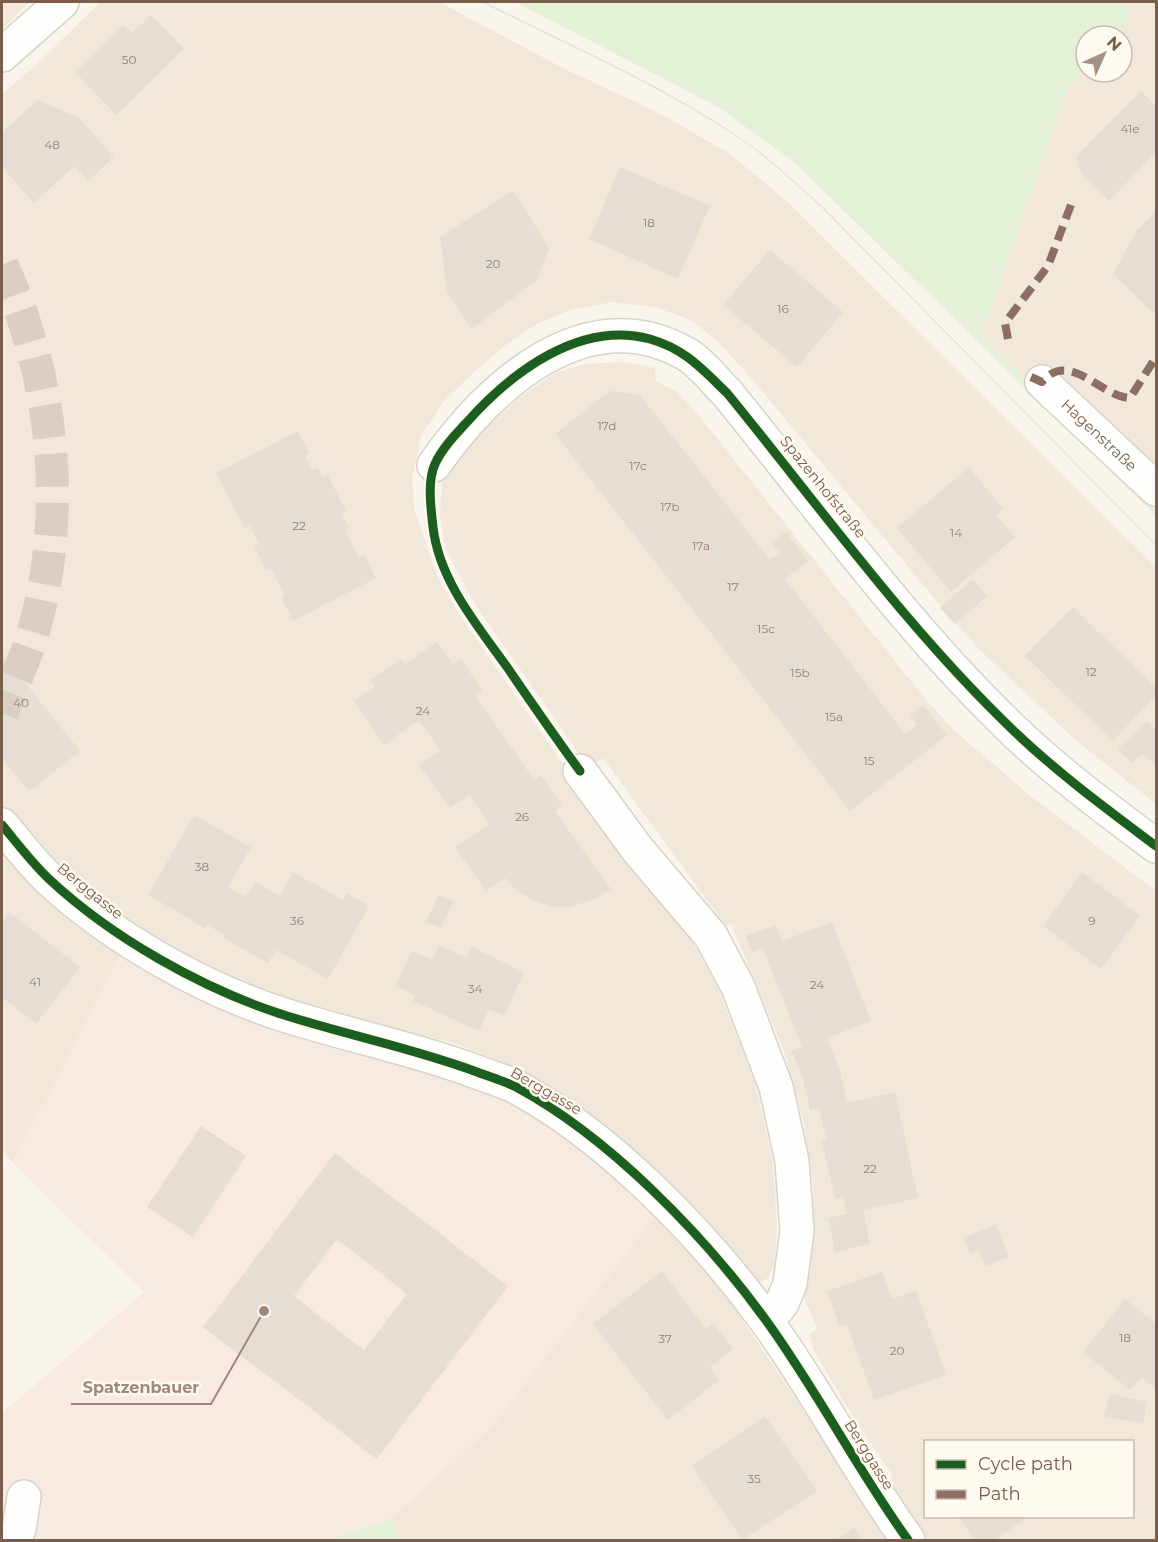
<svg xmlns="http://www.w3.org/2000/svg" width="1158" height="1542" font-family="Montserrat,sans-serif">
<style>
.residential{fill:#f2e8da;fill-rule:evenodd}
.commercial{fill:#f9eae1}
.green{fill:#e5f1d7}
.building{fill:#e6ddd4;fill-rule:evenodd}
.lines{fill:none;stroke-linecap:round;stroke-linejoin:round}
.highway-tunnel{stroke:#d9cfc4;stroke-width:33;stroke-dasharray:33 16;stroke-linecap:butt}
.minor-casing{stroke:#d8d2cb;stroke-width:36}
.minor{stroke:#fefefc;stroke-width:33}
.tram{stroke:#e5e3e5;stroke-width:1.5}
.quiet{stroke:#8d6e63;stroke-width:8;stroke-dasharray:15 8;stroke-linecap:butt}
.cycleway-casing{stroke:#fffaf0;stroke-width:13}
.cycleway{stroke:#1b5e20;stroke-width:9}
.labels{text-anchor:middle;stroke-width:5;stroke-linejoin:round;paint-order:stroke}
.number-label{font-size:12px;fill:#977f6f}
.street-label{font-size:15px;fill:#7a5d4a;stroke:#fffaf0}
.leader{fill:none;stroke:#9f8a7a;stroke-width:2}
.callout-dot{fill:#9f8a7a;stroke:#fffaf0;stroke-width:2}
.callout-label{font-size:16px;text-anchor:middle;font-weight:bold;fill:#9f8a7a;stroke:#fffaf0;stroke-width:5;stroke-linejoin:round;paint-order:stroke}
</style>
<rect width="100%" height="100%" fill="#f9f5ed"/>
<path class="residential" d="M 2,2 L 30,2 L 2,29 Z
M 100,2 L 439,2 L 563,68 L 663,115 L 730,154 L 788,202 L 1156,568 L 1156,804 L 1074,739 L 978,648 L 939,604 L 751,378 L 718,342 L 691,320 L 655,307 L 612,302 L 570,310 L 537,324 L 507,344 L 474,372 L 445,400 L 421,436 L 412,479 L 415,511 L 437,576 L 459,614 L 649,888 L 688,933 L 718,988 L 755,1083 L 773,1163 L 777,1226 L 775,1264 L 767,1279 L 757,1284 L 590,1120 L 520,1069 L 454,1043 L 342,1016 L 255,988 L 179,956 L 98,907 L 47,862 L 2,808 L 2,94 L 36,65 Z
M 1127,2 L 1156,2 L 1156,505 L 981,337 L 1067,89 L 1086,69 L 1086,72 L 1122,72 L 1122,36 L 1116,36 L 1131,20 Z
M 623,362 L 655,368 L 656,381 L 676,391 L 700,417 L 922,695 L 956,732 L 1033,798 L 1156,891 L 1156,1540 L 926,1540 L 888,1485 L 892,1474 L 861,1430 L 814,1351 L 809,1335 L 817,1329 L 803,1295 L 814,1236 L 813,1186 L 804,1123 L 784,1051 L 731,924 L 726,926 L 603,758 L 589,768 L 474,603 L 446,550 L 440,518 L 442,482 L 458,454 L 519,398 L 556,373 L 585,364 ZM 926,1442 L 1132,1442 L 1132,1516 L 926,1516 Z
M 2,849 L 122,952 L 13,1163 L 2,1150 Z
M 659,1211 L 723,1291 L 815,1428 L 887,1540 L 400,1540 L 390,1519 L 493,1425 Z"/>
<path class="commercial" d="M 122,952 L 486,1088 L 547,1119 L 659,1211 L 493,1425 L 390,1519 L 328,1540 L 2,1540 L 2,1413 L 144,1292 L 13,1163 Z"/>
<path class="green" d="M 515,2 L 1127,2 L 1131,20 L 1116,36 L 1086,36 L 1086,69 L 1067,89 L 981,337 L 1156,505 L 1156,516 L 797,165 L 720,108 Z
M 390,1519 L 400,1540 L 328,1540 Z"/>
<path class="building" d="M 151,15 L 184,49 L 116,115 L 75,72 L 123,24 L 132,33 Z
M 1141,91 L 1156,107 L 1156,152 L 1109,201 L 1081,174 L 1076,157 Z
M 38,100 L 79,118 L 114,157 L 88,181 L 74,166 L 34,203 L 2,167 L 2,133 Z
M 620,167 L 710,206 L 678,279 L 589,239 Z
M 513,190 L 549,248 L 537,280 L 472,329 L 447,292 L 440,237 Z
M 1156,211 L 1156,311 L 1154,314 L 1113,274 L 1137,230 Z
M 770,250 L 843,312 L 797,367 L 723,305 Z
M 610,391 L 640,395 L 770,560 L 780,553 L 771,543 L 786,532 L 808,561 L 785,579 L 905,734 L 917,725 L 910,716 L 923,705 L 947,735 L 850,811 L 555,434 Z
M 298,431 L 309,453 L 305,456 L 312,470 L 318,468 L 322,477 L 327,474 L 346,511 L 341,514 L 349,527 L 345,530 L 359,558 L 364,555 L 376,578 L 293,621 L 281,598 L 285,596 L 271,568 L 266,570 L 254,546 L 259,544 L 250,526 L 244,528 L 216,473 Z
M 969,467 L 1003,509 L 996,515 L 1015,537 L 951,592 L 897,528 Z
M 973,579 L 987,596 L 955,624 L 940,608 Z
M 1073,607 L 1156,688 L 1156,695 L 1113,741 L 1025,656 Z
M 437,642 L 453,664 L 461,659 L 482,690 L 475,695 L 534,780 L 541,775 L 562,806 L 555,811 L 611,889 L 595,899 L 569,907 L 550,906 L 530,899 L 516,890 L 505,878 L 486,891 L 455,847 L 489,824 L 470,795 L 450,808 L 419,765 L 440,751 L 419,720 L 384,745 L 354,701 L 375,686 L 370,680 L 401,659 L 405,664 Z
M 2,654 L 80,751 L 29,792 L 4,761 L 2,763 Z
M 1147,720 L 1156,730 L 1156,764 L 1142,754 L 1132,763 L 1118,749 Z
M 194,815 L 251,847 L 228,887 L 246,897 L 255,882 L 280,896 L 293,872 L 343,900 L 347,893 L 369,906 L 328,979 L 276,950 L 268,963 L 223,938 L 225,935 L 207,925 L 205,928 L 148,895 Z
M 1082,872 L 1140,916 L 1101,969 L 1043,926 Z
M 439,895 L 454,901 L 441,928 L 426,922 Z
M 9,912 L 80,967 L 36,1024 L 2,997 L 2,922 Z
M 832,922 L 871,1021 L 827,1038 L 840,1070 L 847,1103 L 895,1092 L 918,1198 L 863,1210 L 870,1244 L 835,1252 L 828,1218 L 847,1214 L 843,1197 L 835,1199 L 822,1141 L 826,1139 L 819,1109 L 810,1111 L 803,1078 L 791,1051 L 802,1047 L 763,948 L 752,953 L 746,936 L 776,925 L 782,941 Z
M 439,945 L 467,958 L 472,947 L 524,972 L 504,1016 L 489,1009 L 479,1031 L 413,1001 L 415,995 L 395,986 L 412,951 L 432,960 Z
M 201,1126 L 246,1156 L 193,1237 L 147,1207 Z
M 335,1153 L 508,1286 L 377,1459 L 203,1327 ZM 337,1239 L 407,1294 L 364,1350 L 294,1296 Z
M 996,1225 L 1009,1257 L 985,1266 L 979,1250 L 970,1254 L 964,1237 Z
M 662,1271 L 706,1329 L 713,1323 L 733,1349 L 710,1367 L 719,1380 L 668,1420 L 593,1324 Z
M 882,1272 L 892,1299 L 916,1290 L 946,1375 L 874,1400 L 847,1324 L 839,1326 L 827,1291 Z
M 1125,1299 L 1156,1324 L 1156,1389 L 1142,1377 L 1130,1390 L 1083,1352 Z
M 1110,1394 L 1147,1402 L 1143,1424 L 1104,1416 Z
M 765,1416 L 817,1491 L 742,1540 L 692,1466 Z
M 958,1516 L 1029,1516 L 995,1540 L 975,1540 Z
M 854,1528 L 863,1540 L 835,1540 Z"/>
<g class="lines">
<path class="highway-tunnel" d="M 2,265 C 54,379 69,515 32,636 C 24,662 12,688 2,713"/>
<g class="minor-casing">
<g id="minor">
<path d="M 2,55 L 62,2"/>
<path id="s1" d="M 1042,382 L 1156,489"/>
<path d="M 434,465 C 488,387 587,295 688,355 C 702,364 715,381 727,393 C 820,507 909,631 1015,732 C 1059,774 1108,810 1156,846"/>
<path d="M 580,771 L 638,850 L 711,936 L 738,987 L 776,1087 L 792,1161 L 797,1231 L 790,1284 L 782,1303 L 767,1321"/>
<path d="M 2,825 C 17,843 32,863 49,879 C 111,937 201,988 281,1014 C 346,1035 413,1048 477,1072 C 490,1077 504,1081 516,1087 C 608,1136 704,1235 765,1319 C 816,1389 857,1469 908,1540"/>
<path d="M 12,1540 L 19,1529 L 24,1497"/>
</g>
</g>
<use href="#minor" class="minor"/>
<path class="tram" d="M 483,2 C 568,45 658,83 738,137 C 768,157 795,183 822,207 L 1156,545"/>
<path class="quiet" d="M 1008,339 L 1005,323 L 1048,266 L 1072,202
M 1031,377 L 1042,382 C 1069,349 1101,397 1130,398 L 1156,357"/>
<g class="cycleway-casing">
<path id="cycleway" d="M 580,771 C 555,737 531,702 507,667 C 477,625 439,580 433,527 C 431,509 427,481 435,464 C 442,448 457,433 468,421 C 512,372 580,320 650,339 C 685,349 702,369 727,393 C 820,507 909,631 1015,732 C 1059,774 1108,810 1156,846
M 2,825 C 17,843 32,863 49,879 C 111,937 201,988 281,1014 C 346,1035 413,1048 477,1072 C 490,1077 504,1081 516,1087 C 608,1136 704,1235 765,1319 C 816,1389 857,1469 908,1540"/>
</g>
<use href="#cycleway" class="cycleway"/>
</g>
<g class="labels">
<g class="number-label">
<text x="129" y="64">50</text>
<text x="1130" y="133">41e</text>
<text x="52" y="149">48</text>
<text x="649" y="227">18</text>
<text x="493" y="268">20</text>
<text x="783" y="313">16</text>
<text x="607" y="430">17d</text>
<text x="638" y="470">17c</text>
<text x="670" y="511">17b</text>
<text x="299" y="530">22</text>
<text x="956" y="537">14</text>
<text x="701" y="550">17a</text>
<text x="733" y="591">17</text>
<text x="766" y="633">15c</text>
<text x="1091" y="676">12</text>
<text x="800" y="677">15b</text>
<text x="21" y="707">40</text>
<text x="423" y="715">24</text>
<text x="834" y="721">15a</text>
<text x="869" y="765">15</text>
<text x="522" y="821">26</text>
<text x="202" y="871">38</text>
<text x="297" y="925">36</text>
<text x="1092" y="925">9</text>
<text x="35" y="986">41</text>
<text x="817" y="989">24</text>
<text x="475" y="993">34</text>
<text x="870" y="1173">22</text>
<text x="1125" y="1342">18</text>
<text x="665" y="1343">37</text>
<text x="897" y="1355">20</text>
<text x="754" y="1483">35</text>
</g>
<g class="street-label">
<text dy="5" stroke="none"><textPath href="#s1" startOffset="78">Hagenstraße</textPath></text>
<text transform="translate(823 487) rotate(51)" y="5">Spazenhofstraße</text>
<text transform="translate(90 891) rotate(39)" y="5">Berggasse</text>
<text transform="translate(546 1091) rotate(30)" y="5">Berggasse</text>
<text transform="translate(869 1455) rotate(58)" y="5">Berggasse</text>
</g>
</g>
<path class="leader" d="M264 1311L211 1404H71"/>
<circle class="callout-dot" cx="264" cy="1311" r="6"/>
<g class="callout-label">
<text x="141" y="1393">Spatzenbauer</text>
</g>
<rect width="1158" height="1542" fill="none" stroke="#7a5d4a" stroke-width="6"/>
<rect x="924" y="1440" width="210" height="78" fill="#fffaf0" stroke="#cabbae" stroke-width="1.5"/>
<rect x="936" y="1460" width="30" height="9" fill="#1b5e20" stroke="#cabbae" stroke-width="1.5"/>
<text x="978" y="1470" font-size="18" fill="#7a5d4a">Cycle path</text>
<rect x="936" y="1490" width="30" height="9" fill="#8d6e63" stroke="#cabbae" stroke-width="1.5"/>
<text x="978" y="1500" font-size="18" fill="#7a5d4a">Path</text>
<g transform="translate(1104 54) rotate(45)"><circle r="28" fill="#fffaf0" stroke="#cabbae" stroke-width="1.5"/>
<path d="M0-4.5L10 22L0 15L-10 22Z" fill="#a69283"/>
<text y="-9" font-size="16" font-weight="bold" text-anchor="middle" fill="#7a5d4a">N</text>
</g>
</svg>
